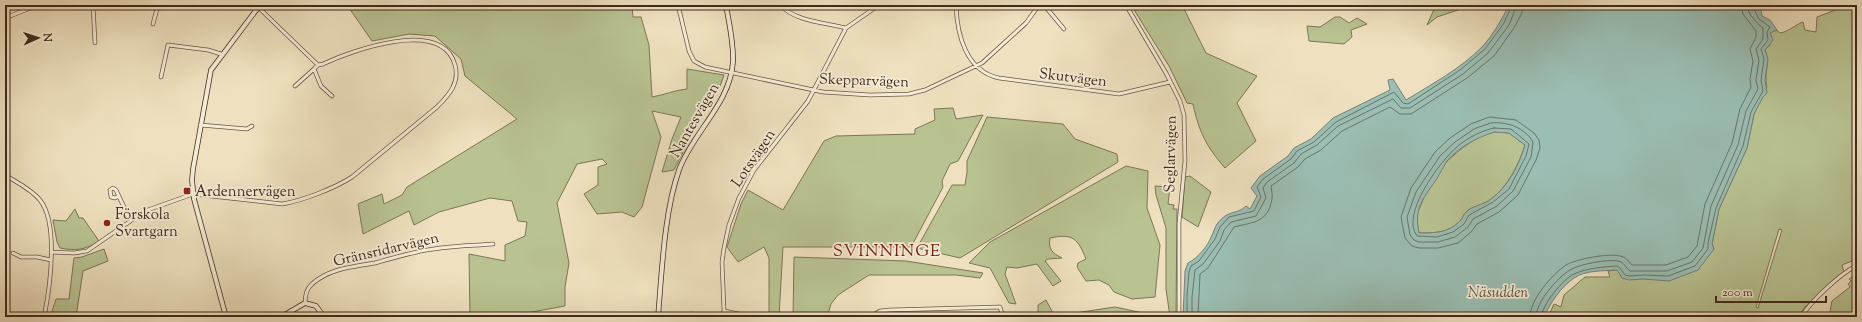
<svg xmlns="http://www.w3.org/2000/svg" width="1862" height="322" font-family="'Sorts Mill Goudy',serif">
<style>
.green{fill:#b9c392;stroke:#7c7657;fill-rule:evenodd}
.water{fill:#9abeb3;stroke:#768277;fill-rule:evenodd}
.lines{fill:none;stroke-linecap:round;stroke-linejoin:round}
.shore{stroke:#6c7468;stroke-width:1}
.street-casing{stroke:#6b5745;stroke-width:4.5}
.secondary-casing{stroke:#3f291c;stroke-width:5.5}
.street{stroke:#f5ecd6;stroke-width:3}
.secondary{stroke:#f5ecd6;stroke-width:4}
.poi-dot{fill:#8f2418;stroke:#f5ecd6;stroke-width:1.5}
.labels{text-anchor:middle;stroke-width:3.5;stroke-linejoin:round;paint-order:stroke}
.street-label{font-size:15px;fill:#3f291c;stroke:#f5ecd6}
.poi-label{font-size:15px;fill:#3f291c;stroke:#f5ecd6;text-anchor:start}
.park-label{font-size:15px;font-style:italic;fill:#5e503a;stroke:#f5ecd6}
.quarter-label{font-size:17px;letter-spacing:1px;fill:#7a1f14;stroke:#f5ecd6}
</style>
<rect width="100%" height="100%" fill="#efe1c0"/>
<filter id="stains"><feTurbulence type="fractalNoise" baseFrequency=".005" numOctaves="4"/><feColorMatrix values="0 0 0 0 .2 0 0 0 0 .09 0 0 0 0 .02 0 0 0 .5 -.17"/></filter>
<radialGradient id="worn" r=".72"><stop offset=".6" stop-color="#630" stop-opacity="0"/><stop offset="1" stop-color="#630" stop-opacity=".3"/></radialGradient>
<path class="green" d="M 347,5 L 632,5 L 633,17 L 641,17 L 649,45 L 652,97 C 664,95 675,90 687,89 L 687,69 L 724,75 L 719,89 L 710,92 L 703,107 L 699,120 L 674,170 L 662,172 L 672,139 L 681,117 L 652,111 L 661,137 L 642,207 L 634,217 L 622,212 L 597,214 L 584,194 L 598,185 L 598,167 L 607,164 L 602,159 L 577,164 L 557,203 L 569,263 L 565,287 L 565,306 L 505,317 L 470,317 L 469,254 L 505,261 L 505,245 L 525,236 L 527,222 L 518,221 L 512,201 L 490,198 L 439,212 L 414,225 L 409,211 L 363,234 L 358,204 L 382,194 L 384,204 L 402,195 L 407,187 L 517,119 L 465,76 L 461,59 L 435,36 L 409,34 L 372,41 Z
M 1131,5 L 1182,5 L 1206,53 L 1257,76 L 1237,103 L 1256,141 L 1225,168 C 1206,146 1199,132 1193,104 L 1187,103 L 1169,66 Z
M 1436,5 L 1473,5 L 1437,17 L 1427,25 Z
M 1848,5 L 1857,5 L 1857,259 L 1842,265 L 1844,272 L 1805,307 L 1798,317 L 1548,317 L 1554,304 L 1561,307 L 1564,295 L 1585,277 L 1610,277 L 1608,271 L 1617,270 L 1674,278 L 1710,253 L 1714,249 L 1712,244 L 1719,209 L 1747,148 L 1754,114 L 1767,87 C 1764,73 1770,64 1765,49 L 1770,45 L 1770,32 L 1777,30 L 1780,33 C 1788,32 1795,25 1803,22 L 1805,30 L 1816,32 L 1817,17 ZM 1779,229 L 1782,230 L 1758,308 L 1756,307 Z
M 1335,17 L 1340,17 L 1349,23 L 1357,18 L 1367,24 L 1351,30 L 1352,37 L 1344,44 L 1309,41 L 1307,26 L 1320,27 Z
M 953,108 L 956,119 L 983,115 L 958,161 L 950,164 L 942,181 L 943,187 L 911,247 L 783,247 L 779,317 L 769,317 L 769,258 L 764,247 L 738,262 L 727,247 L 741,204 L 748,190 L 783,210 L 824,141 L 836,136 L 915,134 L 915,129 L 935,120 L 934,109 Z
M 987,117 L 1063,124 L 1075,139 L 1117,154 L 1118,162 L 960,258 L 917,248 L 952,185 L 965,185 L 967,172 L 967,161 Z
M 1494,132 L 1509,133 L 1525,145 C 1519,164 1507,188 1491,199 C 1484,205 1472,206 1466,212 C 1463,215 1462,220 1459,222 C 1448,233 1434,233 1419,233 L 1416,217 L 1424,197 L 1447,161 L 1461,149 L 1478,137 Z
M 1126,166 L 1148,171 L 1147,208 L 1160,245 L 1155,297 L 1132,299 L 1114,292 L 1109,285 L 1099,280 L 1086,281 L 1077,267 L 1078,263 L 1086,259 C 1078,239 1073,233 1050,238 C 1048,249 1052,253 1062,258 L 1048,259 L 1045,261 L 1061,281 L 1053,286 L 1037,264 L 1017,268 L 1007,267 L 1005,274 L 1016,304 L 1009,303 L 990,268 L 969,263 L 990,242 Z
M 1190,176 L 1211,192 L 1198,227 L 1182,217 L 1185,177 Z
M 1155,186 L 1170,187 L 1168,204 L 1174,205 L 1173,209 L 1177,209 L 1176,317 L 1170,317 L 1166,289 L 1166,228 L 1156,195 Z
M 75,209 L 79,218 L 83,218 L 99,241 C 86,250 75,251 60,248 L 57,242 L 53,220 L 66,221 Z
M 104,249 L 108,261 L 83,271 L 76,317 L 50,317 L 56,299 L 69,299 L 74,258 L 82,257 Z
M 794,257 L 906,261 L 983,273 L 980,278 L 956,275 L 869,275 L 838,295 L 831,304 L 827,317 L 793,317 Z
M 1857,274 L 1857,317 L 1829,317 L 1832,301 L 1850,287 L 1848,284 L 1851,281 L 1849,279 Z
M 1046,300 L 1055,317 L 1038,317 L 1038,305 Z
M 1115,307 L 1143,313 L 1143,317 L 1071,317 L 1075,313 Z"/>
<path class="water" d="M 1509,5 L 1755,5 L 1761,10 L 1762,16 L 1770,20 L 1777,30 L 1770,33 L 1773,40 L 1765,50 L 1768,59 L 1765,80 L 1767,93 L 1763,97 L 1754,114 L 1747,148 L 1719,209 L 1712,244 L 1714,249 L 1698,270 L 1669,281 L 1643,279 L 1629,280 L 1622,278 L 1617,270 C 1604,271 1585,270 1574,278 C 1561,287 1550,303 1544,317 L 1183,317 L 1185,271 L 1188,263 C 1198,258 1208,246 1212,235 C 1214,231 1215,227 1217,224 C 1228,209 1237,215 1246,206 L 1250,209 L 1257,196 L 1251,188 L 1260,176 L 1288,156 L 1294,148 L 1311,139 L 1333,118 L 1390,90 L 1388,80 L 1393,79 L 1406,100 C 1432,84 1460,69 1482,47 C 1493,35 1502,19 1509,5 ZM 1494,132 L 1509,133 L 1525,145 C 1520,164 1507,188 1491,199 C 1484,205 1472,206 1466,212 C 1463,215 1462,220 1459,222 C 1448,233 1434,233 1419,233 C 1414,208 1422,200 1436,180 C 1440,174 1443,167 1447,161 C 1459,147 1476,138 1494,132 Z"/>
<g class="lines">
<path class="shore" d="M 1490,117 L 1516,120 L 1534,133 L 1539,140 L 1540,148 L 1536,160 L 1518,195 L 1499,212 L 1477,224 L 1471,232 L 1458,243 L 1438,248 L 1419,248 L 1412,246 L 1405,238 L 1401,217 L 1411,188 L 1435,152 L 1450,138 L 1471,124 Z
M 1491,123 C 1507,121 1525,128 1533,142 L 1531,157 L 1513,191 L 1497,206 L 1473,219 L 1468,227 L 1455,237 L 1438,242 L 1419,242 L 1414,240 L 1410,235 L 1407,217 L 1416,192 L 1440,156 L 1455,142 L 1474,129 Z
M 1494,128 L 1511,129 L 1529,144 L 1526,156 L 1509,189 L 1493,202 L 1469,215 L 1464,224 L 1453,232 L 1437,237 L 1417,236 C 1400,214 1441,160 1458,146 C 1469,137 1481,131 1494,128 Z
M 1187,317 L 1187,296 L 1189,272 L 1191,266 L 1199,261 L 1215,239 L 1220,227 L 1229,217 L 1254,211 L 1261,197 L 1257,187 L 1263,179 L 1291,159 L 1297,151 L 1314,142 L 1336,122 L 1394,92 L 1403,103 L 1408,104 L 1460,70 L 1485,49 L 1504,23 L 1512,5
M 1192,317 L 1192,297 L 1195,270 L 1203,264 L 1220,241 L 1224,230 L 1231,222 L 1256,216 L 1266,198 L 1263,188 L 1267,182 L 1294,163 L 1301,154 L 1317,145 L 1338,126 L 1393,99 L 1401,108 L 1410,108 L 1463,74 L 1488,53 L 1509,25 L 1517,5
M 1198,317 L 1200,274 L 1208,268 L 1234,227 C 1253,222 1268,223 1272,199 C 1273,194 1271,190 1271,186 L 1298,167 L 1305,159 L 1321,150 L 1342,131 L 1390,107 L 1400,114 L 1411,114 L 1467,78 L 1494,56 L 1514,28 L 1522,13 L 1523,5
M 1530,317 C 1530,299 1552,275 1566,265 C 1576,259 1609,253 1620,256 C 1626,257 1628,261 1632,265 L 1666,265 L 1688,257 L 1697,246 L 1705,204 L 1732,143 L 1740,109 L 1751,87 L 1750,79 L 1753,61 L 1750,49 L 1756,37 L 1756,31 L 1743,14 L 1741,5
M 1536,317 C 1536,302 1557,278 1570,270 C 1579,264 1608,259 1618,261 C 1624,262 1626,268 1630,271 L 1667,271 L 1692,262 L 1703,248 L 1711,206 L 1738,145 L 1746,111 L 1758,89 L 1756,80 L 1759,60 L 1756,49 L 1763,39 L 1763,28 C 1756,22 1748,15 1747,5
M 1541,317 C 1542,305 1563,279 1574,274 C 1587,268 1603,267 1617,266 L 1620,268 L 1625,275 L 1629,276 L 1644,275 L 1668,276 L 1695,266 L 1708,249 L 1708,243 L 1716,208 L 1743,146 L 1751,112 L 1763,91 L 1761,80 L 1764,59 L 1761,49 L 1768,40 L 1767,32 L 1770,27 L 1759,19 L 1752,5"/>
<g class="street-casing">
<path id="street" d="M 93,5 L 95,43
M 678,5 L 689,51 L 694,61 L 705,67 L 823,92 L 870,95 L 909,94 L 925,90 L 982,63 L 1026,23 L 1039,5
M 781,5 C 793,21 827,23 846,28
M 956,5 C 957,35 966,71 999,78 L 1119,94 L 1170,82
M 1044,5 L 1064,29
M 1126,5 L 1166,73 L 1180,101 L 1184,115 L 1185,161 L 1179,223 L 1179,317
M 5,18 L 38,5
M 153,24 L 158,5
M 318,65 L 314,69 L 321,86 L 332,96
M 161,77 L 168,45 L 208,50 L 221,54
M 295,86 L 314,69
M 200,125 L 247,129 L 252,126
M 5,175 C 16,182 31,189 40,200 C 59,224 50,288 44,317
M 119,196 L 115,198 L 111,197 L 110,190 L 113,188 L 116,190 L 130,220
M 51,252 L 74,253 L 87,251 L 145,211 L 193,194 L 282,204 C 302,201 335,188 352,177 L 437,107 C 449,95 460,83 455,65 C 442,17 351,51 323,64 L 318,65 L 259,8
M 13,253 L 21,257 L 37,257 L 51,260
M 305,303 C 305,296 306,289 312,284 C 330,268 353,267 375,263 C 389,259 403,255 417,252 C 442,246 468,246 493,244
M 724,311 L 754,317
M 681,317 L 691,314 L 702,317
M 721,317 L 724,311 L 722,262 L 724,248 L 729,225 L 739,198 L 754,170 L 808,101 L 846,28 L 879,5
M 870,317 L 880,311 L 890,310 L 1000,307 L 1003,317
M 1801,317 C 1813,299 1838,276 1857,265"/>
</g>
<g class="secondary-casing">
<path id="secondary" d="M 226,317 L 194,199 L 192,180 L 193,169 L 211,70 L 260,5
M 281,317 L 305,303 L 316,306 L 324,317
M 658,317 C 662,271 664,213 679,170 C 693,132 730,104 733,62 C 734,44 729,23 726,5"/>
</g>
<use href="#street" class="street"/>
<use href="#secondary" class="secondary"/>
</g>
<g class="poi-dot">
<rect x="183" y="187" width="8" height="8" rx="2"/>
<circle cx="107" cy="223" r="4"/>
</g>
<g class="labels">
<g class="street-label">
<text transform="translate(1073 77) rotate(7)" y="5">Skutvägen</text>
<text transform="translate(864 80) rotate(2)" y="5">Skepparvägen</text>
<text transform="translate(694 120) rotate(-60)" y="5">Nantesvägen</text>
<text transform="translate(1170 154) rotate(-89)" y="5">Seglarvägen</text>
<text transform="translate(753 158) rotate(-56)" y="5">Lotsvägen</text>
<text transform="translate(386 249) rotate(-13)" y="5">Gränsridarvägen</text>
</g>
<g class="poi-label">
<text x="195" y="196">Ardennervägen</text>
<text x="115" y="219">Förskola<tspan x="115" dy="17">Svartgarn</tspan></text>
</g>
<g class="park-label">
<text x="1498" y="297">Näsudden</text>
</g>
<g class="quarter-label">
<text x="887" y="256">SVINNINGE</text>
</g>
</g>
<rect width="1862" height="322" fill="none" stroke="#efe1c0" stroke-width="20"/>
<rect x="6" y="6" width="1850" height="310" fill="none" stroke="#3f291c" stroke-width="2"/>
<rect x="10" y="10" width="1842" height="302" fill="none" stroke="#3f291c"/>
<g transform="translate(38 38) rotate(87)" stroke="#f5ecd6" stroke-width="3" paint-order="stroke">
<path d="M0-3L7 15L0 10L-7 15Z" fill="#3f291c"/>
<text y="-6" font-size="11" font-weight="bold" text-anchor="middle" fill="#3f291c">N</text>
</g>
<path d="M1716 296v6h110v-6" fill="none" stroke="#3f291c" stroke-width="2"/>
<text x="1722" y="296" font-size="12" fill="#3f291c" stroke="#f5ecd6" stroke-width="3" paint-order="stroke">200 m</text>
<rect width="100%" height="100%" filter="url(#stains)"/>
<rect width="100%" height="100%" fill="url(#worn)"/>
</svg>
